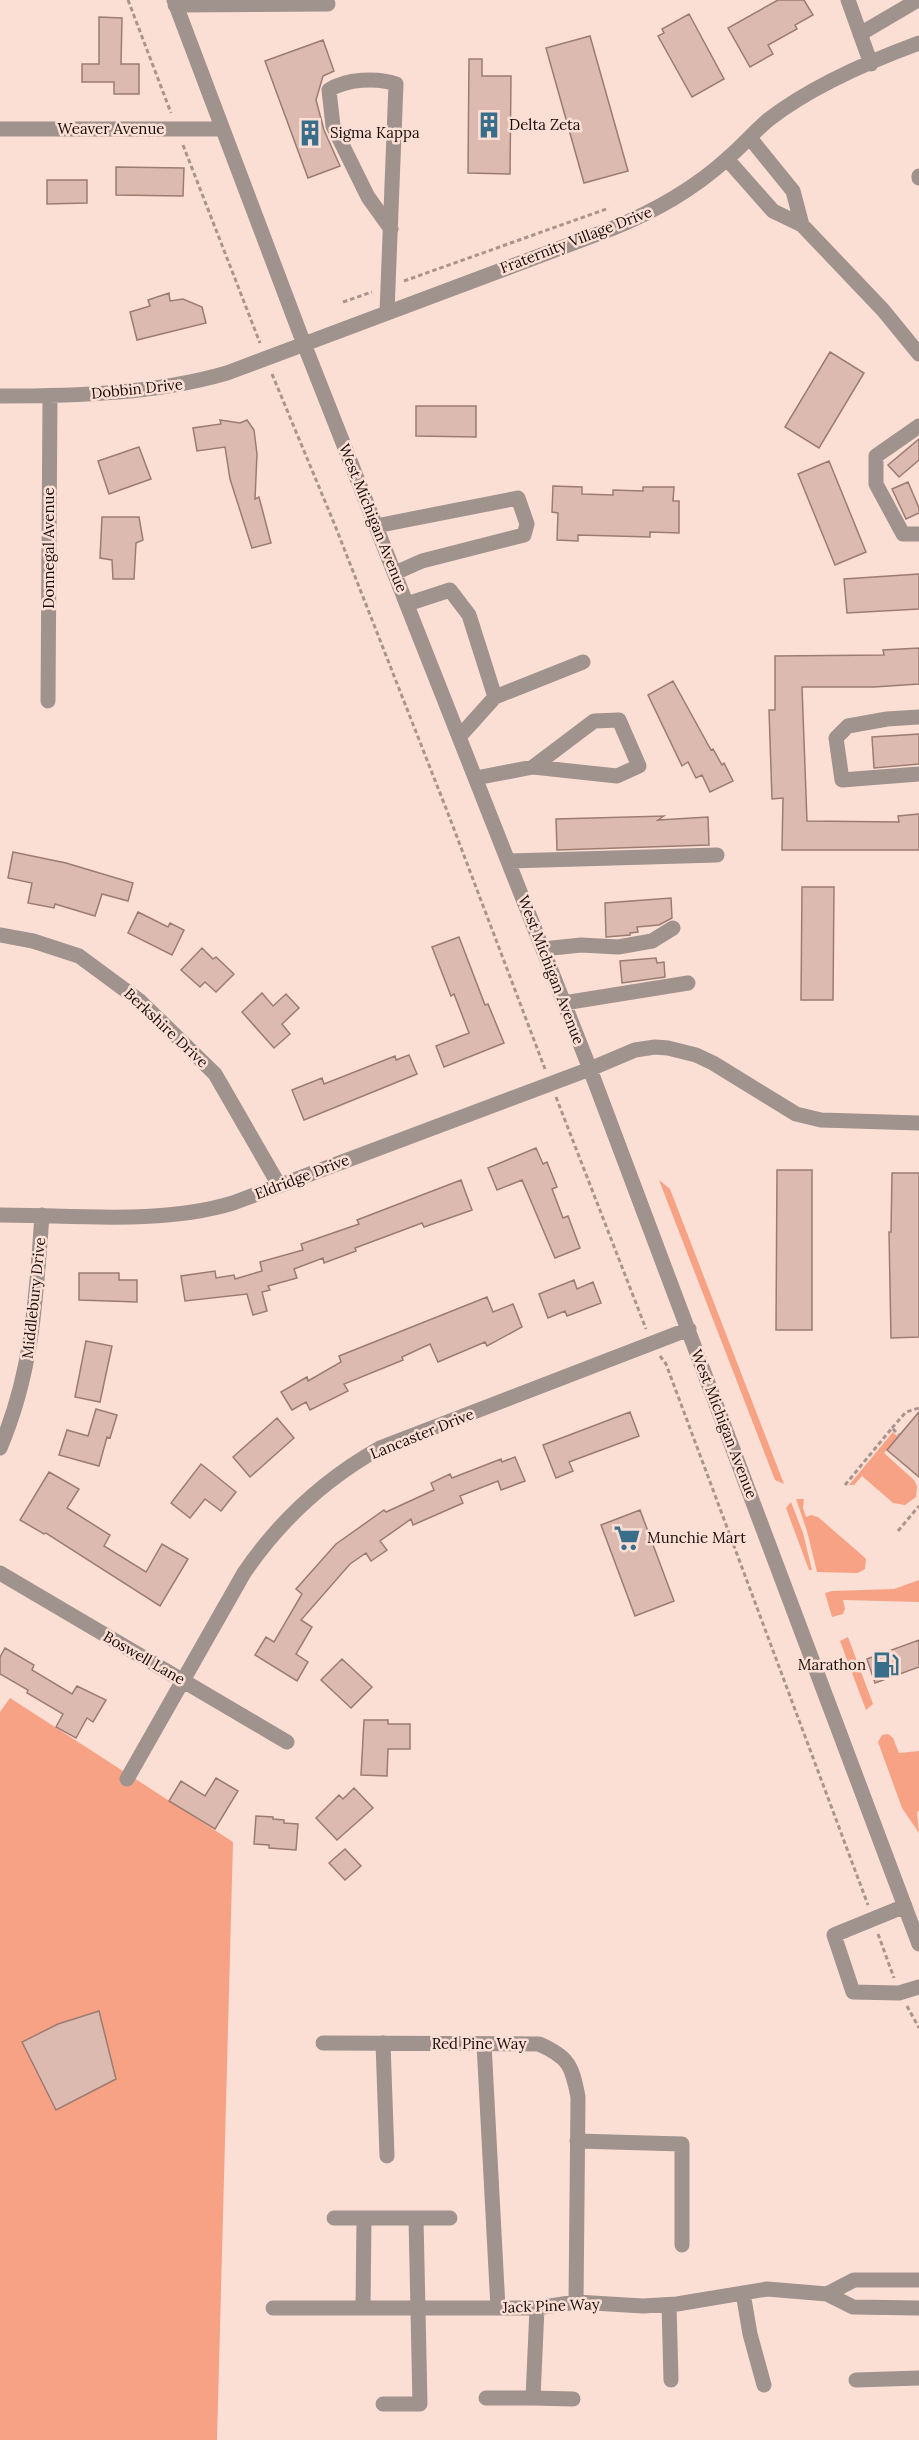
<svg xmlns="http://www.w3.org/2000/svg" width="919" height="2440" font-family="Lora,serif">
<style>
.green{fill:#f7a285}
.building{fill:#ddbaaf;stroke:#9c7c71;stroke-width:1.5}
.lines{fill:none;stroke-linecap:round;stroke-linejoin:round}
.path{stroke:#aa948d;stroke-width:3;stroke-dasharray:4.5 3;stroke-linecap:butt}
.minor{stroke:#a0928d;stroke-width:15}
.labels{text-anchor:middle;stroke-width:5;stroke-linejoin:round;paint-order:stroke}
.poi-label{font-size:15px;fill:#170c08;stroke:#fbdfd5;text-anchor:start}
.street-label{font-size:15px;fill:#170c08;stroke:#fbdfd5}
</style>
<rect width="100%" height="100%" fill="#fbdfd5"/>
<path class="green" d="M 659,1180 L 670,1189 L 784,1484 L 775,1480 Z
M 893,1432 L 898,1437 L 884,1453 L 914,1480 L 917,1486 L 916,1497 L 905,1505 L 893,1503 L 862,1476 L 854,1485 L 849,1485 Z
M 796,1499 L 804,1499 L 803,1508 L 806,1517 L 811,1515 L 818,1517 L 863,1556 L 866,1559 L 865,1569 L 858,1573 L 817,1572 L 807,1531 Z
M 791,1502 L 803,1533 L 812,1570 L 809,1570 L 786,1508 Z
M 919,1580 L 919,1602 L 843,1600 L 845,1609 L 843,1614 L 832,1617 L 825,1593 L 832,1591 L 894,1589 Z
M 848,1637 L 873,1704 L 866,1710 L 840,1641 Z
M 10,1698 L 233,1842 L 217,2440 L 0,2440 L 0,1712 Z
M 888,1734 L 893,1738 L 899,1753 L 919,1751 L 919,1811 L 917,1812 L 919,1833 L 902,1808 L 878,1742 L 882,1735 Z"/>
<path class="building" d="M 778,0 L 804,0 L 813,15 L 795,25 L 797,29 L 768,45 L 773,54 L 750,67 L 728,28 Z
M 689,14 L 724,79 L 692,97 L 658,36 L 664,33 L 662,29 Z
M 99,17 L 122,18 L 121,64 L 139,64 L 139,94 L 114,94 L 114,82 L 82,82 L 82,64 L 99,64 Z
M 590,36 L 628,171 L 584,183 L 546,48 Z
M 323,40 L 334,71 L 323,76 L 316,100 L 324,130 L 340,166 L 308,178 L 265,61 Z
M 469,59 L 482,59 L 482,76 L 511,76 L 510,174 L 468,173 Z
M 116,167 L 184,168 L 183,196 L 116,195 Z
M 47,180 L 87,180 L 87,203 L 47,204 Z
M 169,293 L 170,301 L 183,299 L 202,307 L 206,323 L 137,340 L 130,312 L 150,306 L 148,300 Z
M 830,352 L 864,373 L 819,448 L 785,427 Z
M 416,406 L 476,406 L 476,437 L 416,436 Z
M 220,420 L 240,423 L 247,420 L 254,430 L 257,454 L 255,499 L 259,497 L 271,543 L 252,548 L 230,479 L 225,447 L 197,451 L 193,428 L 221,424 Z
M 919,439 L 919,460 L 899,477 L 888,465 Z
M 139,447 L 151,479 L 109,494 L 98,461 Z
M 829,461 L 866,552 L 835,565 L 798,474 Z
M 908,482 L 919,508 L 919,513 L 906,519 L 892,489 Z
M 553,486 L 582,487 L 582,494 L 613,495 L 613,490 L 643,491 L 643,487 L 674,487 L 673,501 L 679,501 L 679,533 L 650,532 L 650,537 L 578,535 L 578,541 L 557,540 L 558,513 L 552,512 Z
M 102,517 L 139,517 L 143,540 L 136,543 L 134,579 L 113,579 L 112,560 L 100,558 Z
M 919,574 L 919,609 L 847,613 L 844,579 Z
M 919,648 L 919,684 L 874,687 L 802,687 L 807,821 L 899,822 L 898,816 L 919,814 L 919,850 L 782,850 L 783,798 L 772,799 L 769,710 L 775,710 L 775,656 L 884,655 L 883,650 Z
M 673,681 L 711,750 L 713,749 L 722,765 L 724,763 L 733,781 L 710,792 L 702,775 L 696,778 L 688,762 L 682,766 L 648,695 Z
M 919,734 L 919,764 L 874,768 L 872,737 Z
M 664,816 L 658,820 L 708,817 L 709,845 L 557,850 L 556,819 Z
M 13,852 L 66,863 L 133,883 L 128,901 L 102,894 L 95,916 L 55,904 L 54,908 L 28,903 L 32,883 L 8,878 Z
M 802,887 L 834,887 L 833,1000 L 801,1000 Z
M 671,898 L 672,918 L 659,925 L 637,927 L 638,932 L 630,933 L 630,935 L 606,937 L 605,903 Z
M 138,912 L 168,927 L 170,923 L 184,930 L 172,955 L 128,933 Z
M 459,937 L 485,1005 L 488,1004 L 504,1043 L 444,1067 L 436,1046 L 469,1033 L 454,994 L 451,996 L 432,947 Z
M 202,948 L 213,959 L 216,957 L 234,974 L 216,992 L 205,982 L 200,987 L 181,970 Z
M 656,958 L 657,963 L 664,962 L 665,977 L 622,983 L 620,961 Z
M 262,993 L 273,1006 L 286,994 L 299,1008 L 282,1024 L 290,1034 L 274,1048 L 242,1012 Z
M 409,1055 L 417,1074 L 304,1120 L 292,1090 L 322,1078 L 324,1084 L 395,1056 L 396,1060 Z
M 536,1148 L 543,1164 L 547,1162 L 557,1187 L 552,1189 L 563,1218 L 568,1216 L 580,1248 L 555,1258 L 522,1180 L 497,1190 L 488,1168 Z
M 777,1170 L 812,1170 L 812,1330 L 776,1330 Z
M 892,1173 L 919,1173 L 919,1337 L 891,1338 L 889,1232 L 891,1232 Z
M 461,1180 L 472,1210 L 424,1227 L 422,1223 L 355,1248 L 356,1251 L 324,1263 L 323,1258 L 294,1269 L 297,1278 L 268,1286 L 270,1290 L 262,1292 L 267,1311 L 253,1315 L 247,1294 L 185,1301 L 181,1276 L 215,1271 L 216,1278 L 234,1275 L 235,1279 L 262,1271 L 260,1262 L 303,1250 L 301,1244 L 359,1224 L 357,1220 Z
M 79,1273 L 119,1273 L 119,1280 L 137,1280 L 137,1302 L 79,1300 Z
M 574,1280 L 577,1289 L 593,1282 L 601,1303 L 567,1316 L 565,1311 L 548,1318 L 539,1294 Z
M 487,1297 L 493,1312 L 513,1304 L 522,1327 L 487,1346 L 485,1342 L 438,1362 L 430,1344 L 402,1357 L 403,1360 L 344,1384 L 348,1391 L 310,1410 L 306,1402 L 292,1410 L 281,1392 L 307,1377 L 308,1381 L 341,1362 L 339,1356 Z
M 86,1341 L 112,1346 L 100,1402 L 75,1397 Z
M 96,1409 L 117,1415 L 110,1438 L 107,1437 L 99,1466 L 59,1455 L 67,1430 L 88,1436 Z
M 630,1412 L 639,1436 L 569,1462 L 573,1471 L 556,1478 L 543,1445 Z
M 919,1412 L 919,1477 L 887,1450 Z
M 277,1418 L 294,1438 L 250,1477 L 233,1457 Z
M 515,1457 L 525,1481 L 501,1490 L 498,1481 L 460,1496 L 463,1503 L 413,1525 L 411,1519 L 380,1541 L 387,1550 L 371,1561 L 366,1553 L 350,1564 L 301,1620 L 312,1627 L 296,1654 L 308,1662 L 297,1681 L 255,1655 L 266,1637 L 274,1642 L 302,1594 L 296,1589 L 336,1544 L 384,1510 L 386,1512 L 434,1490 L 431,1483 L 450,1474 L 452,1478 L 501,1459 L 502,1462 Z
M 201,1464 L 236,1492 L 221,1511 L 205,1499 L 190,1518 L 171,1503 Z
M 49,1472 L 79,1489 L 67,1508 L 110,1535 L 104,1546 L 146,1572 L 162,1544 L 188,1559 L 160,1606 L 46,1533 L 44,1534 L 20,1520 Z
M 640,1510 L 674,1601 L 635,1616 L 601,1525 Z
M 919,1640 L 919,1667 L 875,1683 L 867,1659 Z
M 5,1648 L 34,1665 L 32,1670 L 72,1694 L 77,1686 L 106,1700 L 93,1722 L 87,1718 L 76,1738 L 56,1727 L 63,1714 L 27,1693 L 28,1690 L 0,1674 L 0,1657 Z
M 342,1659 L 372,1687 L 351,1708 L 321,1680 Z
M 364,1720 L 388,1720 L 388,1724 L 410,1724 L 410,1749 L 388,1749 L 387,1776 L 361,1775 Z
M 216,1778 L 238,1791 L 215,1829 L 169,1801 L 181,1781 L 205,1796 Z
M 354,1788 L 373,1808 L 337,1840 L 316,1818 L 339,1795 L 343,1799 Z
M 256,1816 L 273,1817 L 273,1819 L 284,1820 L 284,1823 L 298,1824 L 296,1850 L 269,1848 L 269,1845 L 254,1844 Z
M 345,1849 L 361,1866 L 345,1880 L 329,1863 Z
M 99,2011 L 116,2079 L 56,2110 L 22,2042 L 58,2024 Z"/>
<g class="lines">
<path class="path" d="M 128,0 L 171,113
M 183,145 L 260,343
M 404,281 L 609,208
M 343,302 L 372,292
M 272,374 L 334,523 L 449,816 L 545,1069
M 556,1097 L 646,1329
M 660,1356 L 666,1364 L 868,1905
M 892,1428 L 906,1412 L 919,1408
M 845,1485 L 892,1428 L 899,1435
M 898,1531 L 919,1506
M 878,1934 L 894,1978
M 907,2006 L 919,2028"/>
<path class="minor" d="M 174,0 L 304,344 L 590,1069 L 919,1944
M 848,0 L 871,64
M 175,5 L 328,4
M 860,34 L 918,0
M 0,129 L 222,129
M 750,138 L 793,191 L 802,225
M 727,159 L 773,211 L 802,225 L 883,310 L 919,354
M 919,178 L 919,176
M 387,312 L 396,84 C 377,77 346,79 329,90 L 333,126 L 368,197 L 391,229
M 0,396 C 76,396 154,394 227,373 L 611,229 C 655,211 693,190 728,158 C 742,146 754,132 768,120 C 809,88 870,61 919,43
M 919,426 L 876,456 L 876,484 L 903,534 L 919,534
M 376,526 L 518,498 L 527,524 L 524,535 L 422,561 L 395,573
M 407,604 L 450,590 L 469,615 L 495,697 L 460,736
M 495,697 L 583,662
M 48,701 L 50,396
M 919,717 L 887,719 L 848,726 L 836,738 L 842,780 L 919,774
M 476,778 L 533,767 L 617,776 L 639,766 L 619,720 L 594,721 L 533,767
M 509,861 L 717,855
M 0,935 L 33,941 L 79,956 L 140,1001 L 215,1074 L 279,1185
M 543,949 L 581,945 L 618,947 L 652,941 L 673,928
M 564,1003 L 688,983
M 0,1215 C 75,1215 160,1225 233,1203 L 590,1069 L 635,1050 L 655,1047 L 668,1048 L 696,1055 L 713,1063 L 796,1114 L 821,1120 L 919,1123
M 0,1448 C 33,1371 36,1297 42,1215
M 0,1573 L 287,1742
M 127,1779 L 244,1573 C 280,1520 325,1479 380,1448 L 689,1329
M 905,1906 L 834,1935 L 853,1992 L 899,1993 L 919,1987
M 323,2043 L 539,2044 C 569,2057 572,2066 578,2097 L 576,2302
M 383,2043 L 387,2156
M 484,2044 L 498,2308
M 577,2141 L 682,2144 L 682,2245
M 334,2218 L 450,2218
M 743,2293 L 750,2334 L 764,2385
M 827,2294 L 854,2280 L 919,2280
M 669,2305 L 671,2380
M 273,2308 L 537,2308 L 576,2302 L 643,2306 L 677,2304 L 767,2289 L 827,2294 L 853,2307 L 919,2308
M 363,2308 L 364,2218
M 537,2308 L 533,2398 L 573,2399
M 856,2380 L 919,2378
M 486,2398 L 533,2398
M 383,2404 L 420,2404 L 416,2218"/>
</g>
<defs>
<g id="building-bare" transform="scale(2.07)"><path d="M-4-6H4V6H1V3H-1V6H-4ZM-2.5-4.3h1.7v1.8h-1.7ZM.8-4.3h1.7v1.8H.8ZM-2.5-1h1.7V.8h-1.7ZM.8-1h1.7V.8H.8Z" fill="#386e89" stroke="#fbdfd5" stroke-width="2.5" paint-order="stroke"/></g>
<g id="supermarket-bare" transform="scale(2.07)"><path d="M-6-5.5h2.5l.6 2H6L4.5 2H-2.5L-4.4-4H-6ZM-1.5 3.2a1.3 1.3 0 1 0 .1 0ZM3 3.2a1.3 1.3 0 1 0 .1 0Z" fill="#386e89" stroke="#fbdfd5" stroke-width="2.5" paint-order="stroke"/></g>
<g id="fuel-bare" transform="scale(2.07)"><path d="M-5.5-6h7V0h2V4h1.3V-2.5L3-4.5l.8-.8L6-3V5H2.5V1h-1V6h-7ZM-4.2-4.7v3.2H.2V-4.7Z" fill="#386e89" stroke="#fbdfd5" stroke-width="2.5" paint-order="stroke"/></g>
</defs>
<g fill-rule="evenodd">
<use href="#building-bare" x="489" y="125"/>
<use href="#building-bare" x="310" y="133"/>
<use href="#supermarket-bare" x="627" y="1538"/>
<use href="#fuel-bare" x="886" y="1665"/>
</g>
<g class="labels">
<g class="poi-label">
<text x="509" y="130">Delta Zeta</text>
<text x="330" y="138">Sigma Kappa</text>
<text x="647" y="1543">Munchie Mart</text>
<text x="866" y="1670" text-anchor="end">Marathon</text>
</g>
<g class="street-label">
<text x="111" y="134">Weaver Avenue</text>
<text transform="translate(576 240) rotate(-21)" y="5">Fraternity Village Drive</text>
<text transform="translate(137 389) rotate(-6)" y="5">Dobbin Drive</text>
<text transform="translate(373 518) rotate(68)" y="5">West Michigan Avenue</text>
<text transform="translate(49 548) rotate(-90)" y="5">Donnegal Avenue</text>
<text transform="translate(551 970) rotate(69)" y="5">West Michigan Avenue</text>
<text transform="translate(166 1028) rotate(43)" y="5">Berkshire Drive</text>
<text transform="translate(302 1177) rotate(-21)" y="5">Eldridge Drive</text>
<text transform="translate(34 1298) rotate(-84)" y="5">Middlebury Drive</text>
<text transform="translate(724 1424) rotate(69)" y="5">West Michigan Avenue</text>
<text transform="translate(422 1434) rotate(-22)" y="5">Lancaster Drive</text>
<text transform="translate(144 1658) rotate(30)" y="5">Boswell Lane</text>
<text x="479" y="2049">Red Pine Way</text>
<text transform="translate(551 2306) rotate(-2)" y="5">Jack Pine Way</text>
</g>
</g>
</svg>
